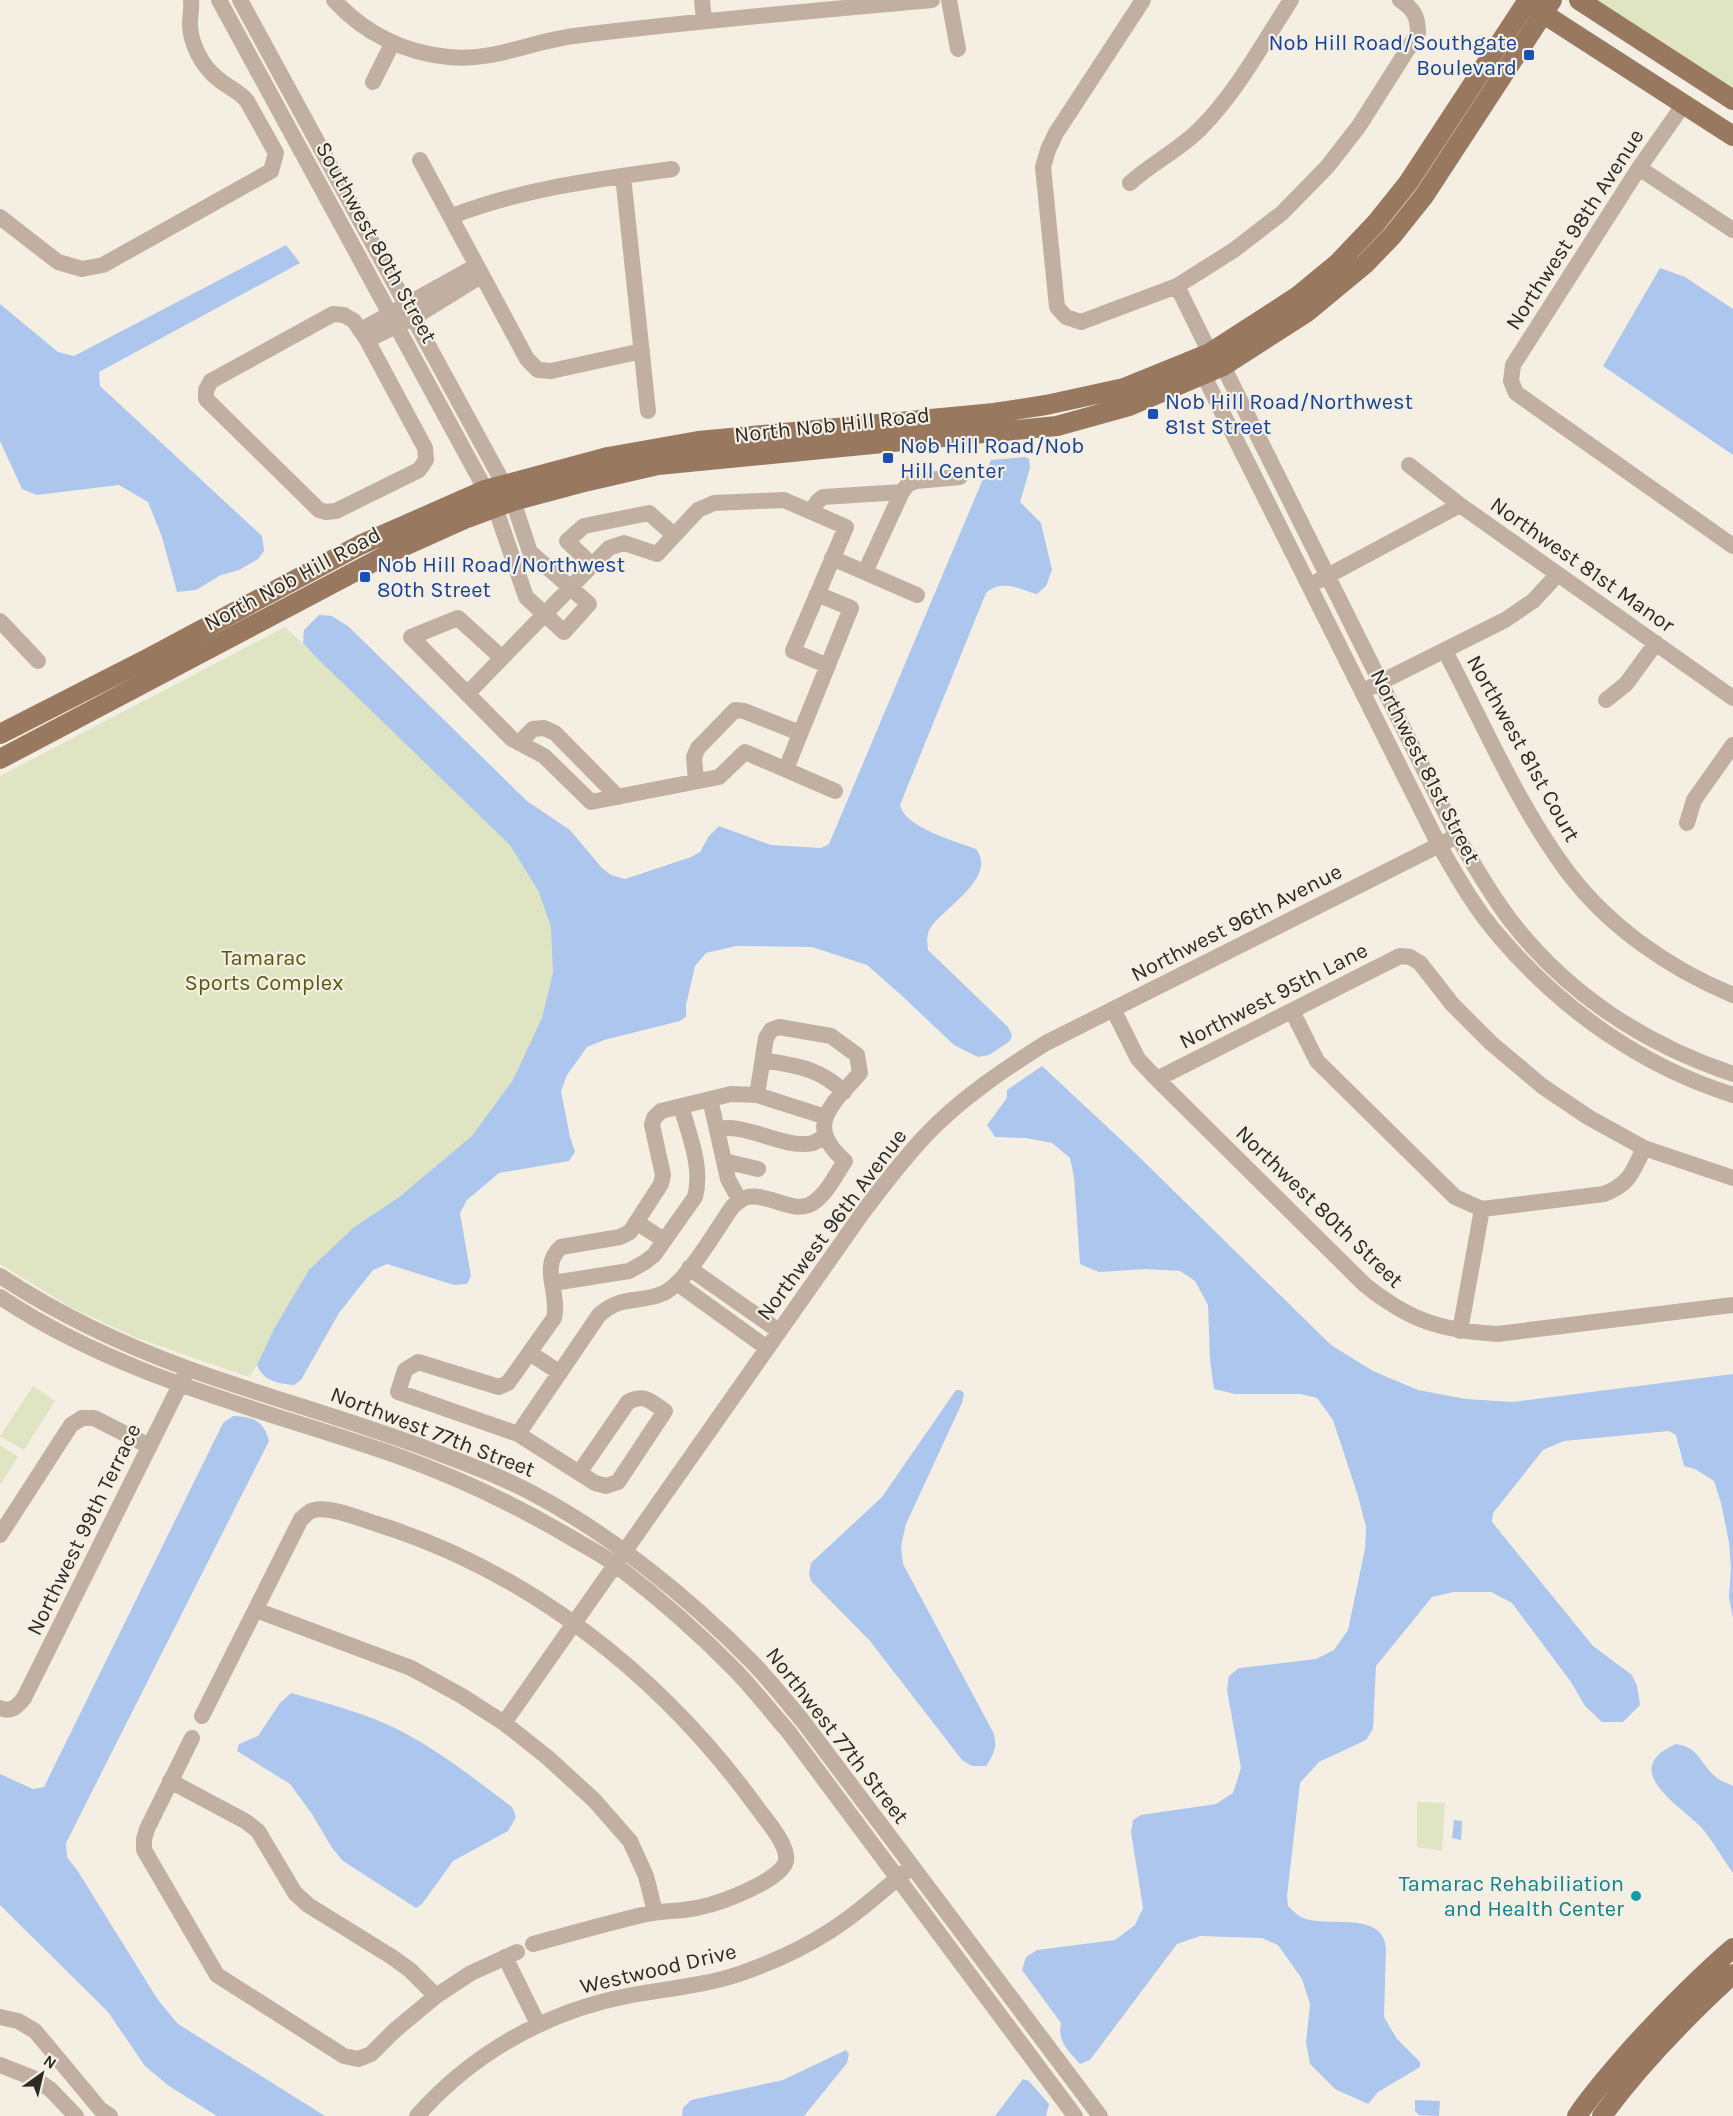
<svg xmlns="http://www.w3.org/2000/svg" width="1733" height="2116" font-family="Karla,sans-serif">
<style>
.green{fill:#dfe4c2}
.water{fill:#acc6ed}
.lines{fill:none;stroke-linecap:round;stroke-linejoin:round}
.minor{stroke:#c1afa2;stroke-width:16}
.major{stroke:#987960;stroke-width:20}
.transit-dot{fill:#1a4fb4;stroke:#f5efe3;stroke-width:2}
.culture-dot{fill:#0f9aa8;stroke:#f5efe3;stroke-width:2}
.labels{text-anchor:middle;stroke-width:4.5;stroke-linejoin:round;paint-order:stroke}
.transit-label{font-size:22px;fill:#164399;stroke:#f5efe3;text-anchor:start}
.street-label{font-size:22px;fill:#2d2b26;stroke:#f5efe3}
.park-label{font-size:22px;fill:#545a12;stroke:#f5efe3}
.culture-label{font-size:22px;fill:#0d838f;stroke:#f5efe3;text-anchor:end}
</style>
<rect width="100%" height="100%" fill="#f5efe3"/>
<path class="green" d="M 1596,0 L 1733,0 L 1733,90 Z
M 285,627 L 462,791 L 515,845 L 544,894 L 558,938 L 551,1014 L 509,1098 L 257,1365 L 249,1377 L 137,1338 L 70,1307 L 0,1264 L 0,776 Z
M 33,1386 L 55,1401 L 24,1450 L 0,1436 Z
M 0,1445 L 18,1457 L 0,1485 Z
M 1417,1802 L 1445,1803 L 1442,1851 L 1417,1847 Z"/>
<path class="water" d="M 286,245 L 300,263 L 99,372 L 100,386 L 262,536 L 264,551 L 258,559 L 239,570 L 221,575 L 196,590 L 177,592 L 162,537 L 148,502 L 119,485 L 37,495 L 22,489 L 0,441 L 0,304 L 58,352 L 74,356 Z
M 1660,268 L 1685,277 L 1733,309 L 1733,455 L 1603,366 Z
M 1026,457 L 1029,459 L 1030,468 L 1020,502 L 1041,523 L 1052,570 L 1046,586 L 1037,594 C 1020,589 1002,579 986,593 L 900,805 C 905,828 956,841 976,849 C 998,877 944,908 931,927 C 926,934 927,942 928,950 L 1008,1027 L 1012,1035 L 1010,1041 L 989,1055 L 978,1057 L 954,1045 L 900,994 L 867,965 L 812,947 L 736,946 L 706,953 L 695,966 L 686,1005 L 686,1017 L 680,1021 L 604,1040 L 587,1047 L 567,1075 L 561,1091 L 570,1137 L 575,1152 L 569,1161 L 499,1173 L 467,1200 L 460,1213 L 471,1276 L 467,1284 L 454,1285 L 387,1264 L 373,1270 L 339,1313 L 301,1380 L 294,1385 C 278,1383 264,1382 257,1365 L 274,1329 L 309,1270 L 353,1228 L 398,1198 L 472,1136 L 513,1080 L 542,1018 L 553,973 L 551,927 L 539,892 L 510,845 L 318,659 L 303,643 L 304,630 L 319,615 L 332,616 L 349,627 L 527,801 L 570,830 L 602,868 L 611,875 L 625,879 L 691,857 L 700,852 L 709,836 L 719,826 L 771,845 L 821,848 L 829,844 L 991,460 Z
M 1042,1066 L 1132,1150 L 1331,1345 L 1373,1371 L 1418,1390 L 1466,1399 L 1513,1402 L 1733,1374 L 1733,1618 L 1729,1597 L 1731,1568 L 1729,1542 L 1721,1503 L 1714,1481 L 1695,1469 L 1684,1466 L 1676,1435 L 1669,1431 L 1564,1441 L 1543,1450 L 1493,1513 L 1492,1522 L 1593,1646 L 1632,1675 L 1637,1686 L 1640,1705 L 1623,1722 L 1602,1722 L 1585,1706 L 1571,1682 L 1512,1603 L 1491,1592 L 1454,1592 L 1432,1597 L 1376,1666 L 1373,1729 L 1366,1740 L 1319,1762 L 1300,1783 L 1287,1896 L 1288,1906 C 1292,1910 1298,1916 1303,1918 C 1328,1928 1383,1910 1386,1948 L 1384,2017 L 1397,2039 L 1420,2062 L 1420,2067 L 1378,2092 L 1368,2104 L 1335,2089 L 1310,2064 L 1306,2043 L 1310,2004 L 1302,1979 L 1278,1945 L 1262,1938 L 1200,1936 L 1177,1944 L 1090,2060 L 1080,2064 C 1068,2050 1057,2042 1061,2023 L 1022,1970 L 1026,1957 L 1037,1950 L 1115,1940 L 1135,1925 L 1143,1908 L 1131,1832 L 1133,1820 L 1141,1815 L 1216,1804 L 1233,1793 L 1241,1768 L 1227,1690 L 1229,1676 L 1239,1668 L 1316,1659 L 1334,1650 L 1348,1630 L 1365,1549 L 1366,1527 L 1358,1496 L 1333,1420 L 1317,1398 L 1301,1394 L 1235,1394 L 1214,1389 L 1210,1360 L 1208,1305 L 1195,1281 L 1180,1271 L 1146,1269 L 1099,1272 L 1080,1264 L 1074,1177 L 1070,1158 L 1052,1143 L 1026,1138 L 995,1137 L 987,1125 L 1007,1098 L 1007,1090 Z
M 956,1390 L 961,1390 L 964,1394 L 962,1403 L 906,1524 L 901,1546 L 903,1564 L 993,1732 C 998,1745 994,1755 986,1766 L 972,1766 L 962,1760 L 870,1641 L 811,1581 L 809,1574 L 811,1563 L 882,1497 Z
M 233,1416 C 253,1417 264,1420 269,1441 L 66,1843 L 67,1857 L 79,1873 L 158,2000 L 178,2024 L 325,2116 L 217,2116 L 169,2086 L 145,2066 L 108,2012 L 0,1905 L 0,1774 L 33,1789 L 44,1787 L 223,1423 Z
M 291,1693 C 326,1703 369,1714 401,1731 C 441,1752 476,1780 512,1807 L 516,1817 L 508,1831 L 453,1861 L 422,1904 L 416,1908 L 343,1861 L 332,1848 L 312,1814 L 290,1784 L 237,1751 L 239,1744 L 258,1736 L 280,1703 Z
M 1676,1744 C 1699,1747 1700,1764 1716,1777 C 1720,1781 1727,1783 1733,1786 L 1733,1873 C 1722,1858 1713,1841 1701,1827 C 1678,1804 1618,1769 1676,1744 Z
M 1454,1820 L 1462,1821 L 1461,1840 L 1452,1838 Z
M 846,2050 L 849,2054 L 847,2063 L 804,2116 L 682,2116 L 683,2108 L 691,2100 L 783,2080 Z
M 1023,2079 L 1029,2081 L 1049,2104 L 1046,2116 L 995,2116 Z
M 1415,2100 L 1440,2101 L 1439,2116 L 1419,2115 L 1415,2111 Z"/>
<g class="lines">
<path class="minor" d="M 219,0 L 495,507 L 526,597 L 564,632 L 589,604 L 530,552 L 513,501 L 240,0
M 334,0 C 364,33 404,53 449,57 C 491,62 533,41 574,36 C 693,21 812,11 932,0
M 702,0 L 704,20
M 949,0 L 958,49
M 1143,0 L 1056,133 L 1048,150 L 1043,167 L 1057,307 L 1066,317 L 1081,322 L 1177,286 L 1234,250 L 1282,213 L 1327,167 L 1359,126 L 1418,33 C 1418,17 1414,9 1400,0
M 373,82 L 392,44
M 1684,104 L 1639,168 L 1513,365 L 1511,381 L 1516,393 L 1733,546
M 420,160 L 527,359 L 538,370 L 551,371 L 642,351
M 1639,168 L 1733,230
M 623,176 L 648,411
M 1130,183 C 1152,163 1179,150 1200,129 C 1237,92 1263,43 1291,0
M 452,216 C 522,189 598,179 672,169
M 0,217 L 58,262 L 82,269 L 103,265 L 271,171 L 276,153 L 247,101 C 239,91 227,87 217,78 C 202,66 190,43 190,24 C 190,16 192,8 191,0
M 1177,286 L 1210,353 L 1223,366 L 1457,836 C 1474,865 1490,894 1511,921 C 1567,994 1646,1045 1733,1074
M 333,314 L 344,315 L 354,321 L 367,340 L 425,448 L 426,460 L 419,470 L 336,511 L 326,512 L 319,510 L 206,399 L 206,390 L 211,381 Z
M 361,330 L 476,266
M 367,340 L 413,318 L 481,276
M 1207,362 L 1204,376 L 1439,845 C 1457,876 1475,909 1499,936 C 1561,1009 1641,1066 1733,1095
M 1409,465 L 1460,505 L 1733,698
M 811,512 L 817,502 L 823,497 L 902,492
M 832,558 L 917,595
M 592,565 L 567,541 L 584,526 L 649,513 L 674,535
M 865,572 L 902,492 L 908,484 L 916,481 L 960,477
M 1318,581 L 1460,505
M 0,621 L 38,661
M 1445,651 C 1483,723 1516,801 1564,867 C 1606,925 1668,968 1733,995
M 502,658 L 458,618 L 411,637 L 512,739 L 544,756 L 591,802 L 719,777 L 745,752 L 835,791
M 1371,687 L 1505,620 L 1533,601 L 1558,574
M 467,694 L 609,548 L 624,543 L 657,554 L 698,510 L 714,503 L 784,500 L 846,527 L 793,651 L 828,666
M 1606,700 L 1626,684 L 1656,643
M 519,743 L 533,729 L 544,728 L 555,733 L 618,797
M 786,769 L 851,608 L 817,594
M 696,781 L 694,757 L 698,748 L 735,710 L 744,711 L 800,733
M 1687,823 L 1694,800 L 1733,745
M 1113,1009 L 1138,1059 L 1157,1079 L 1365,1285 C 1410,1321 1440,1330 1497,1334 L 1733,1305
M 1292,1011 L 1317,1061 L 1455,1197 L 1482,1209 L 1604,1194 C 1630,1184 1633,1171 1644,1148
M 763,1060 C 795,1066 819,1067 844,1092
M 1157,1079 L 1400,956 L 1410,957 L 1420,963 L 1452,1004 L 1491,1043 L 1542,1086 L 1588,1117 L 1644,1148 L 1733,1178
M 710,1099 L 728,1179 L 740,1201
M 717,1129 C 745,1122 786,1150 813,1143 C 817,1141 822,1138 826,1136
M 724,1161 L 758,1169
M 636,1222 L 664,1240
M 689,1268 L 779,1331
M 0,1276 C 58,1314 123,1345 189,1369 C 272,1399 358,1422 441,1454 C 472,1466 503,1477 532,1493 C 610,1534 688,1597 750,1660 C 769,1679 785,1700 802,1720 L 1100,2116
M 553,1283 L 629,1271 L 645,1262 L 654,1255 L 695,1197 C 703,1167 689,1135 681,1106
M 677,1283 L 767,1348
M 0,1297 C 119,1377 262,1409 395,1455 C 457,1477 514,1504 570,1537 C 585,1546 603,1555 617,1566 C 659,1598 700,1634 737,1672 C 755,1691 771,1712 788,1731 L 1075,2116
M 1460,1331 L 1482,1209
M 530,1353 L 560,1373
M 518,1434 L 599,1315 C 623,1294 639,1304 664,1293 C 687,1282 717,1228 733,1206 C 736,1203 740,1200 744,1198 C 765,1191 791,1213 809,1205 C 825,1198 836,1174 845,1161 C 803,1125 833,1104 860,1073 L 857,1055 L 831,1036 L 779,1027 L 771,1030 L 766,1038 L 757,1095
M 579,1473 L 628,1402 C 645,1393 651,1402 665,1411 L 618,1482 L 606,1486 L 595,1483 L 518,1434 L 398,1392 L 405,1370 L 418,1362 L 499,1387 L 508,1383 L 554,1318 C 560,1292 539,1267 561,1247 L 620,1237 L 630,1232 L 661,1184 L 663,1175 L 652,1125 L 654,1118 L 661,1111 L 731,1094 L 757,1095 L 826,1117
M 0,1535 L 71,1425 L 82,1418 L 94,1418 L 149,1446
M 256,1610 L 411,1668 L 462,1696 L 504,1723 L 547,1757 L 594,1800 L 630,1841 L 646,1876 L 655,1912
M 0,1708 C 11,1713 18,1706 24,1698 L 185,1375
M 202,1716 L 301,1519 C 304,1517 308,1512 311,1511 C 326,1504 361,1519 377,1524 C 531,1572 662,1677 756,1806 C 765,1819 789,1845 786,1861 C 781,1881 720,1903 701,1907 C 682,1912 661,1910 642,1915 C 605,1924 569,1934 533,1944
M 504,1723 L 861,1215 C 881,1188 902,1161 925,1136 C 960,1099 1003,1070 1046,1043 L 1457,836
M 192,1738 L 147,1829 L 144,1839 L 144,1850 L 217,1975 L 344,2056 L 358,2059 L 371,2054 L 394,2031 L 436,1996 L 471,1973 L 517,1952
M 170,1781 L 245,1821 L 258,1831 L 295,1893 L 308,1905 L 392,1957 L 410,1970 L 436,1996
M 505,1957 L 538,2024
M 0,2017 L 18,2021 L 35,2031 L 100,2109 L 110,2116
M 0,2065 L 33,2078 L 50,2089 L 76,2116
M 417,2116 C 472,2054 545,2012 627,1996 C 664,1989 703,1986 739,1974 C 771,1963 802,1949 830,1931 C 856,1915 881,1892 905,1872"/>
<path class="major" d="M 1579,0 L 1733,100
M 1533,7 L 1733,136
M 0,734 L 149,658 L 360,545 L 485,490 L 608,457 L 698,441 L 994,413 L 1046,405 L 1124,388 L 1210,353 L 1298,296 L 1338,263 L 1376,223 L 1408,183 L 1528,0
M 0,759 L 398,549 L 467,518 L 513,501 L 580,483 L 658,465 L 1057,426 L 1129,406 L 1223,366 L 1307,312 L 1365,264 L 1392,236 L 1424,196 L 1552,0
M 1577,2116 C 1593,2092 1613,2070 1632,2048 C 1664,2013 1697,1979 1733,1948
M 1602,2116 C 1640,2064 1685,2018 1733,1974"/>
</g>
<g class="transit-dot">
<rect x="1523" y="49" width="12" height="12" rx="3"/>
<rect x="1147" y="408" width="12" height="12" rx="3"/>
<rect x="882" y="452" width="12" height="12" rx="3"/>
<rect x="359" y="571" width="12" height="12" rx="3"/>
</g>
<circle class="culture-dot" cx="1636" cy="1896" r="6"/>
<g class="labels">
<g class="transit-label">
<text x="1517" y="50" text-anchor="end">Nob Hill Road/Southgate<tspan x="1517" dy="25">Boulevard</tspan></text>
<text x="1165" y="409">Nob Hill Road/Northwest<tspan x="1165" dy="25">81st Street</tspan></text>
<text x="900" y="453">Nob Hill Road/Nob<tspan x="900" dy="25">Hill Center</tspan></text>
<text x="377" y="572">Nob Hill Road/Northwest<tspan x="377" dy="25">80th Street</tspan></text>
</g>
<g class="street-label">
<text transform="translate(1574 229) rotate(-57)" y="8">Northwest 98th Avenue</text>
<text transform="translate(377 242) rotate(61)" y="8">Southwest 80th Street</text>
<text transform="translate(832 424) rotate(-6)" y="8">North Nob Hill Road</text>
<text transform="translate(1583 564) rotate(35)" y="8">Northwest 81st Manor</text>
<text transform="translate(292 578) rotate(-28)" y="8">North Nob Hill Road</text>
<text transform="translate(1524 748) rotate(61)" y="8">Northwest 81st Court</text>
<text transform="translate(1426 766) rotate(63)" y="8">Northwest 81st Street</text>
<text transform="translate(1236 922) rotate(-27)" y="8">Northwest 96th Avenue</text>
<text transform="translate(1273 995) rotate(-27)" y="8">Northwest 95th Lane</text>
<text transform="translate(1320 1206) rotate(44)" y="8">Northwest 80th Street</text>
<text transform="translate(831 1224) rotate(-53)" y="8">Northwest 96th Avenue</text>
<text transform="translate(433 1431) rotate(21)" y="8">Northwest 77th Street</text>
<text transform="translate(83 1529) rotate(-64)" y="8">Northwest 99th Terrace</text>
<text transform="translate(838 1735) rotate(52)" y="8">Northwest 77th Street</text>
<text transform="translate(658 1968) rotate(-13)" y="8">Westwood Drive</text>
</g>
<g class="park-label">
<text x="264" y="965">Tamarac<tspan x="264" dy="25">Sports Complex</tspan></text>
</g>
<g class="culture-label">
<text x="1624" y="1891">Tamarac Rehabiliation<tspan x="1624" dy="25">and Health Center</tspan></text>
</g>
</g>
<g transform="translate(42 2074) rotate(34)" stroke="#f5efe3" stroke-width="4.5" paint-order="stroke">
<path d="M0-4.5L10 22L0 15L-10 22Z" fill="#2d2b26"/>
<text y="-9" font-size="16" font-weight="bold" text-anchor="middle" fill="#2d2b26">N</text>
</g>
</svg>
